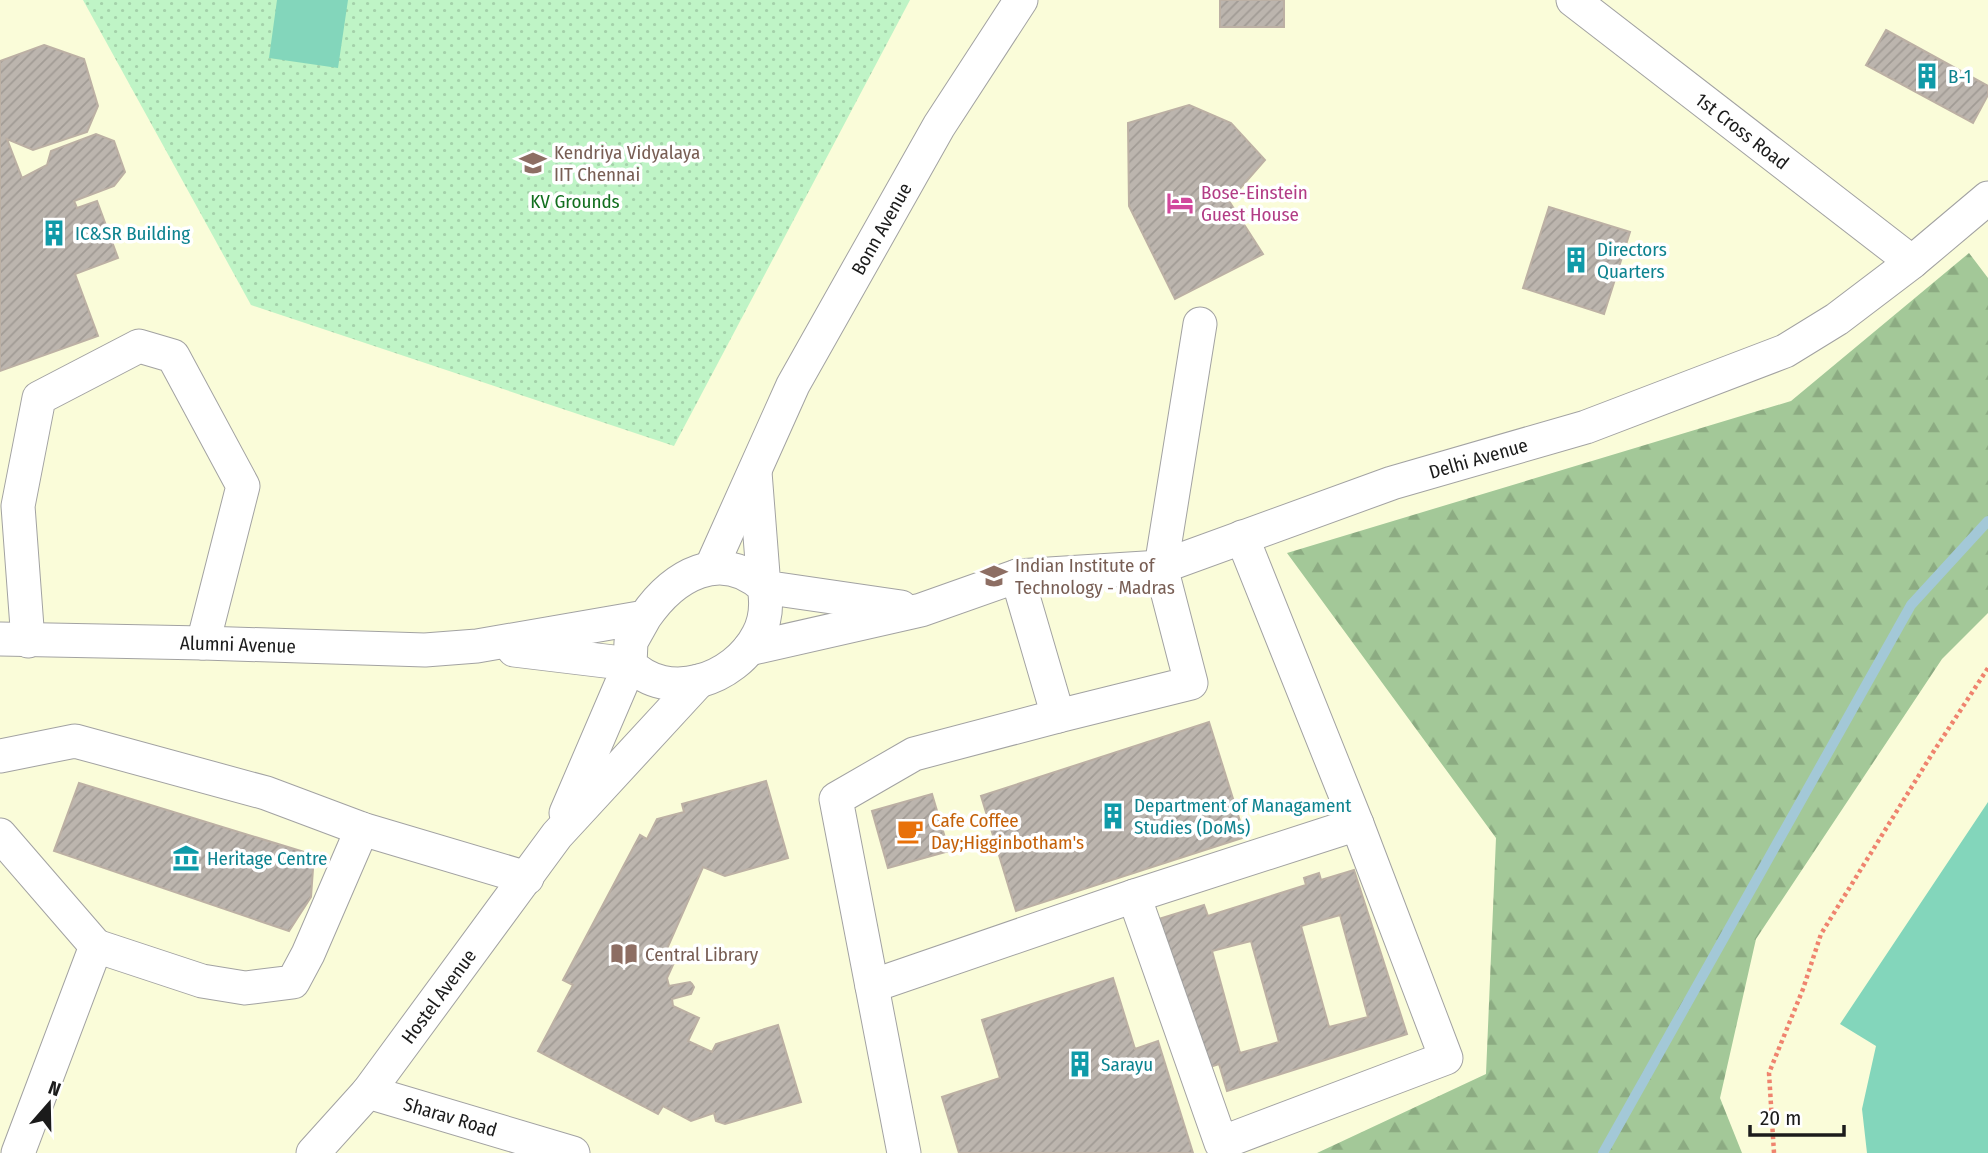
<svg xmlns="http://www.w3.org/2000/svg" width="1988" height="1153" font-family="'Fira Sans Condensed',sans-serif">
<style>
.education{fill:#fafcd9}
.forest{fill:url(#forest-firs)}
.park{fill:url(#park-dots)}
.pitch{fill:#83d6bb}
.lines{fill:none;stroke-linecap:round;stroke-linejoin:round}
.stream{stroke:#a3c8d7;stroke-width:10}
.building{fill:url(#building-hatch);stroke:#bcb0a4;stroke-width:2;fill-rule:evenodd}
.minor-casing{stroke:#a2a2a2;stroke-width:35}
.path{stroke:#ef836e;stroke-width:4.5;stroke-dasharray:3.5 3.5;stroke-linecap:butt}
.minor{stroke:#fff;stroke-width:33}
.labels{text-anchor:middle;stroke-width:7;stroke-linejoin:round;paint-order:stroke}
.culture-label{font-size:19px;fill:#0d838f;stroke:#fff;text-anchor:start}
.street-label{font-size:19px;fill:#1b1b1b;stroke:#fff}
.education-label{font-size:19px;fill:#785e54;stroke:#fff;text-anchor:start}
.hotel-label{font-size:19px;fill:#b23c85;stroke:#fff;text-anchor:start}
.park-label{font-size:19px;fill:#126f1f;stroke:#fff}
.food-label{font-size:19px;fill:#c56008;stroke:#fff;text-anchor:start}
</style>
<defs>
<pattern id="forest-firs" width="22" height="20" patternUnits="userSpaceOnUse" patternTransform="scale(1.75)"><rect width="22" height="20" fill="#a3c898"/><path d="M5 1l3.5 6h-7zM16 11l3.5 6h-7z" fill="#8cab82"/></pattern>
<pattern id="park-dots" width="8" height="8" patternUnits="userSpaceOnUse" patternTransform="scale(1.75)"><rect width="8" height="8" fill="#bff4c6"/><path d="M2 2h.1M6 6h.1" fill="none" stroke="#a4d1aa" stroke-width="1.8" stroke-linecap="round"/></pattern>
<pattern id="building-hatch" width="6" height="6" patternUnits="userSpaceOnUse" patternTransform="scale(1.75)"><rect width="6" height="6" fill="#bcb5ae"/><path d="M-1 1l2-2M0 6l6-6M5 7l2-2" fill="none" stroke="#a19b95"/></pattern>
</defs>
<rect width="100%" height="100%" fill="#ece9e1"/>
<path class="education" d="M 0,0 L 1988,0 L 1988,1153 L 0,1153 Z"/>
<path class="forest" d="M 1969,253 L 1988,278 L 1988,613 L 1942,659 L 1756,939 L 1720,1098 L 1742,1153 L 1317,1153 L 1486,1074 L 1496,838 L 1287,553 L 1791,401 Z"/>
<path class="park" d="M 83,0 L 910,0 L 674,446 L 251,305 Z"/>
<path class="pitch" d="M 277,0 L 348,0 L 338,68 L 269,58 Z
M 1988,802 L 1988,1153 L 1867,1153 L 1862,1109 L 1876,1046 L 1840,1024 Z"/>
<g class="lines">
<path class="stream" d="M 1603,1153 L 1911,605 L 1988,521"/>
</g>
<path class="building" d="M 1220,0 L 1284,0 L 1284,27 L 1220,27 Z
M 1886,30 L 1988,86 L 1988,95 L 1973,123 L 1866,65 Z
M 44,45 L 84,59 L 98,106 L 87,132 L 33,150 L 7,139 L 22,178 L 47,165 L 51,151 L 96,134 L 114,141 L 125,172 L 114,186 L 74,201 L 77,208 L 97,201 L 118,258 L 75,274 L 98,336 L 0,371 L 0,61 Z
M 1189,105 L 1231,123 L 1265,160 L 1229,201 L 1263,254 L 1175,299 L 1129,206 L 1128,123 Z
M 1549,207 L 1630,232 L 1604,314 L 1523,288 Z
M 1209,722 L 1245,837 L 1016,911 L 981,796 Z
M 766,781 L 788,858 L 725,876 L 703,867 L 666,951 L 677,956 L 667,978 L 669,986 L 690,982 L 692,984 L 694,987 L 691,994 L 672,999 L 673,1006 L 699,1018 L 688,1041 L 712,1052 L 716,1044 L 778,1025 L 801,1102 L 725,1124 L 716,1121 L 714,1113 L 691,1121 L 663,1106 L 658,1114 L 538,1051 L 573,985 L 563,980 L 640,835 L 647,839 L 657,819 L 684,812 L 682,804 Z
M 79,783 L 314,855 L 311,897 L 289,931 L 54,851 Z
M 932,794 L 949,851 L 888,868 L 872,811 Z
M 1354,870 L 1407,1034 L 1227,1091 L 1219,1064 L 1207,1068 L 1159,919 L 1204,905 L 1208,916 L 1306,885 L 1304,878 L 1319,873 L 1321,880 ZM 1340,915 L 1368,1017 L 1329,1027 L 1301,926 ZM 1251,941 L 1279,1042 L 1240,1053 L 1212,951 Z
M 1113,978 L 1135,1049 L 1158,1041 L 1193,1153 L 959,1153 L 942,1097 L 1000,1078 L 982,1020 Z"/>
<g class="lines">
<g class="minor-casing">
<g id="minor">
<path id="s1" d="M 1573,0 L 1912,262"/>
<path d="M 755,472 L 764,587 L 901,607"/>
<path id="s2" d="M 711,568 L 793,385 L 939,126 L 1021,0"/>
<path d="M 1017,576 L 1058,716 L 1191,683 L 1161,567 L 1200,324"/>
<path id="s3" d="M 0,639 L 203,643 L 425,650 L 477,646 L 645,617 C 673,576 721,547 764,587 C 767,603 766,620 758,635 C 735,680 667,703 630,664 L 631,642 L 645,617"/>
<path d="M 28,641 L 18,506 L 39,398 L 139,346 L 173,356 L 243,486 L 203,643"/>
<path id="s4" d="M 749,649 L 921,610 L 1017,576 L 1161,567 L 1392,483 L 1586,427 L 1785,351 L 1837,319 L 1912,262 L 1988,198"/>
<path d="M 514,650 L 630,664 L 566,813"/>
<path d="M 0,756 L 75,741 L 266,793 L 362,829 L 527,878"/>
<path d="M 0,835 L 96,946 L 18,1153"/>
<path d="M 1134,896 L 1221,1143 L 1446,1058 L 1357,824 L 1242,537"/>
<path d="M 96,946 L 202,981 L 245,988 L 293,982 L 308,954 L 362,829"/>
<path d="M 872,986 L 1134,896 L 1357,824"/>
<path id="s5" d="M 368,1092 L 573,1153"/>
<path id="s6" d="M 313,1153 L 368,1092 L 557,835 L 699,681"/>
<path d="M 904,1153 L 836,799 L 914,754 L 1058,716"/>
</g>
</g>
<path class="path" d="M 1774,1153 L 1769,1073 L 1803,989 L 1821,934 L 1932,754 L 1988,668"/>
<use href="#minor" class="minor"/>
</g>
<defs>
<g id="building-bare" transform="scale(2.1)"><path d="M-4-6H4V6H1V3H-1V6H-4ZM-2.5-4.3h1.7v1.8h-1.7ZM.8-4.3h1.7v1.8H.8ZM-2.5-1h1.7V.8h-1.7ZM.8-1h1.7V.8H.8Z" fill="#0f9aa8" stroke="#fff" stroke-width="2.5" paint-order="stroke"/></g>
<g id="school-bare" transform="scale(2.1)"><path d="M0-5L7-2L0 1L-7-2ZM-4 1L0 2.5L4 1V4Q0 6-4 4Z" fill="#8d6e63" stroke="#fff" stroke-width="2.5" paint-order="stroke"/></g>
<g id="hotel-bare" transform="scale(2.1)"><path d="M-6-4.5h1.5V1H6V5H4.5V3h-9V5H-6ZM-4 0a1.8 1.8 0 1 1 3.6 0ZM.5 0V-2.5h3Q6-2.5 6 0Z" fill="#d1479c" stroke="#fff" stroke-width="2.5" paint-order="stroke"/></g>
<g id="university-bare" transform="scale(2.1)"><path d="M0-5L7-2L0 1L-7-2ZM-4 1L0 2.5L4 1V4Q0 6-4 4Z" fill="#8d6e63" stroke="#fff" stroke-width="2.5" paint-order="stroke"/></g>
<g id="cafe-bare" transform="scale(2.1)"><path d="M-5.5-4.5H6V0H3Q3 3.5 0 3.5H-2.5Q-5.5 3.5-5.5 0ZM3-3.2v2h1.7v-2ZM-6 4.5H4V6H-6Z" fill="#e8710a" stroke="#fff" stroke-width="2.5" paint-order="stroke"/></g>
<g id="museum-bare" transform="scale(2.1)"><path d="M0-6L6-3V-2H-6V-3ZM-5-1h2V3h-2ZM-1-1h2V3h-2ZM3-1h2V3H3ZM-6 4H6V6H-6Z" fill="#0f9aa8" stroke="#fff" stroke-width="2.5" paint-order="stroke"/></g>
<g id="library-bare" transform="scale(2.1)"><path d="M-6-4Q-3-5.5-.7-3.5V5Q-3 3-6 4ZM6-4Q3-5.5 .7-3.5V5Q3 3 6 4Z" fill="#8d6e63" stroke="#fff" stroke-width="2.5" paint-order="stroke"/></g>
</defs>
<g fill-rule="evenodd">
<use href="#building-bare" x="1927" y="76"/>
<use href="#school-bare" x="533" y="163"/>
<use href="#hotel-bare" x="1180" y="203"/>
<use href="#building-bare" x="54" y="233"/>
<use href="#building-bare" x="1576" y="260"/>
<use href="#university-bare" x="994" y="576"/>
<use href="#building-bare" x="1113" y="816"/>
<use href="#cafe-bare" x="910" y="831"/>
<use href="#museum-bare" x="186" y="858"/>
<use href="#library-bare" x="624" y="954"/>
<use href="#building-bare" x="1080" y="1064"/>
</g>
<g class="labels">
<g class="culture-label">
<text x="1948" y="83">B-1</text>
<text x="75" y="240">IC&amp;SR Building</text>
<text x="1597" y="256">Directors<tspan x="1597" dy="22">Quarters</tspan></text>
<text x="1134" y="812">Department of Managament<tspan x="1134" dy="22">Studies (DoMs)</tspan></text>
<text x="207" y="865">Heritage Centre</text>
<text x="1101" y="1071">Sarayu</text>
</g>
<g class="street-label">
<text dy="7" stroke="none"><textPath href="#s1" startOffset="214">1st Cross Road</textPath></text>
<text dy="7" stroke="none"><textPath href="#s2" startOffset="380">Bonn Avenue</textPath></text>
<text dy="7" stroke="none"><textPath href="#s4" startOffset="758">Delhi Avenue</textPath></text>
<text dy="7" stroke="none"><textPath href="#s3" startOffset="238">Alumni Avenue</textPath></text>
<text dy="7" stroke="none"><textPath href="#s6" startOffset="201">Hostel Avenue</textPath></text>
<text dy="7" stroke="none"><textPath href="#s5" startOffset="86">Sharav Road</textPath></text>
</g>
<g class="education-label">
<text x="554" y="159">Kendriya Vidyalaya<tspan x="554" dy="22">IIT Chennai</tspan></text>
<text x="1015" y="572">Indian Institute of<tspan x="1015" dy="22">Technology - Madras</tspan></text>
<text x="645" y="961">Central Library</text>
</g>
<g class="hotel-label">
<text x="1201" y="199">Bose-Einstein<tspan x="1201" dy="22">Guest House</tspan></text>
</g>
<g class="park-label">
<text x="575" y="208">KV Grounds</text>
</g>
<g class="food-label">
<text x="931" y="827">Cafe Coffee<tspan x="931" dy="22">Day;Higginbotham's</tspan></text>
</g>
</g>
<g transform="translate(49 1104) rotate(20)" stroke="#ffffff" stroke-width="5" paint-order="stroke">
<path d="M0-5L12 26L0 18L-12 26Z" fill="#1b1b1b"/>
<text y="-10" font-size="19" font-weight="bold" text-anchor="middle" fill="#1b1b1b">N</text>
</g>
<path d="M1750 1125v10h94v-10" fill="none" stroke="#1b1b1b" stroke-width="3.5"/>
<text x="1760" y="1125" font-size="21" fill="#1b1b1b" stroke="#ffffff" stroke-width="5" paint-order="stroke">20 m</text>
</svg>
